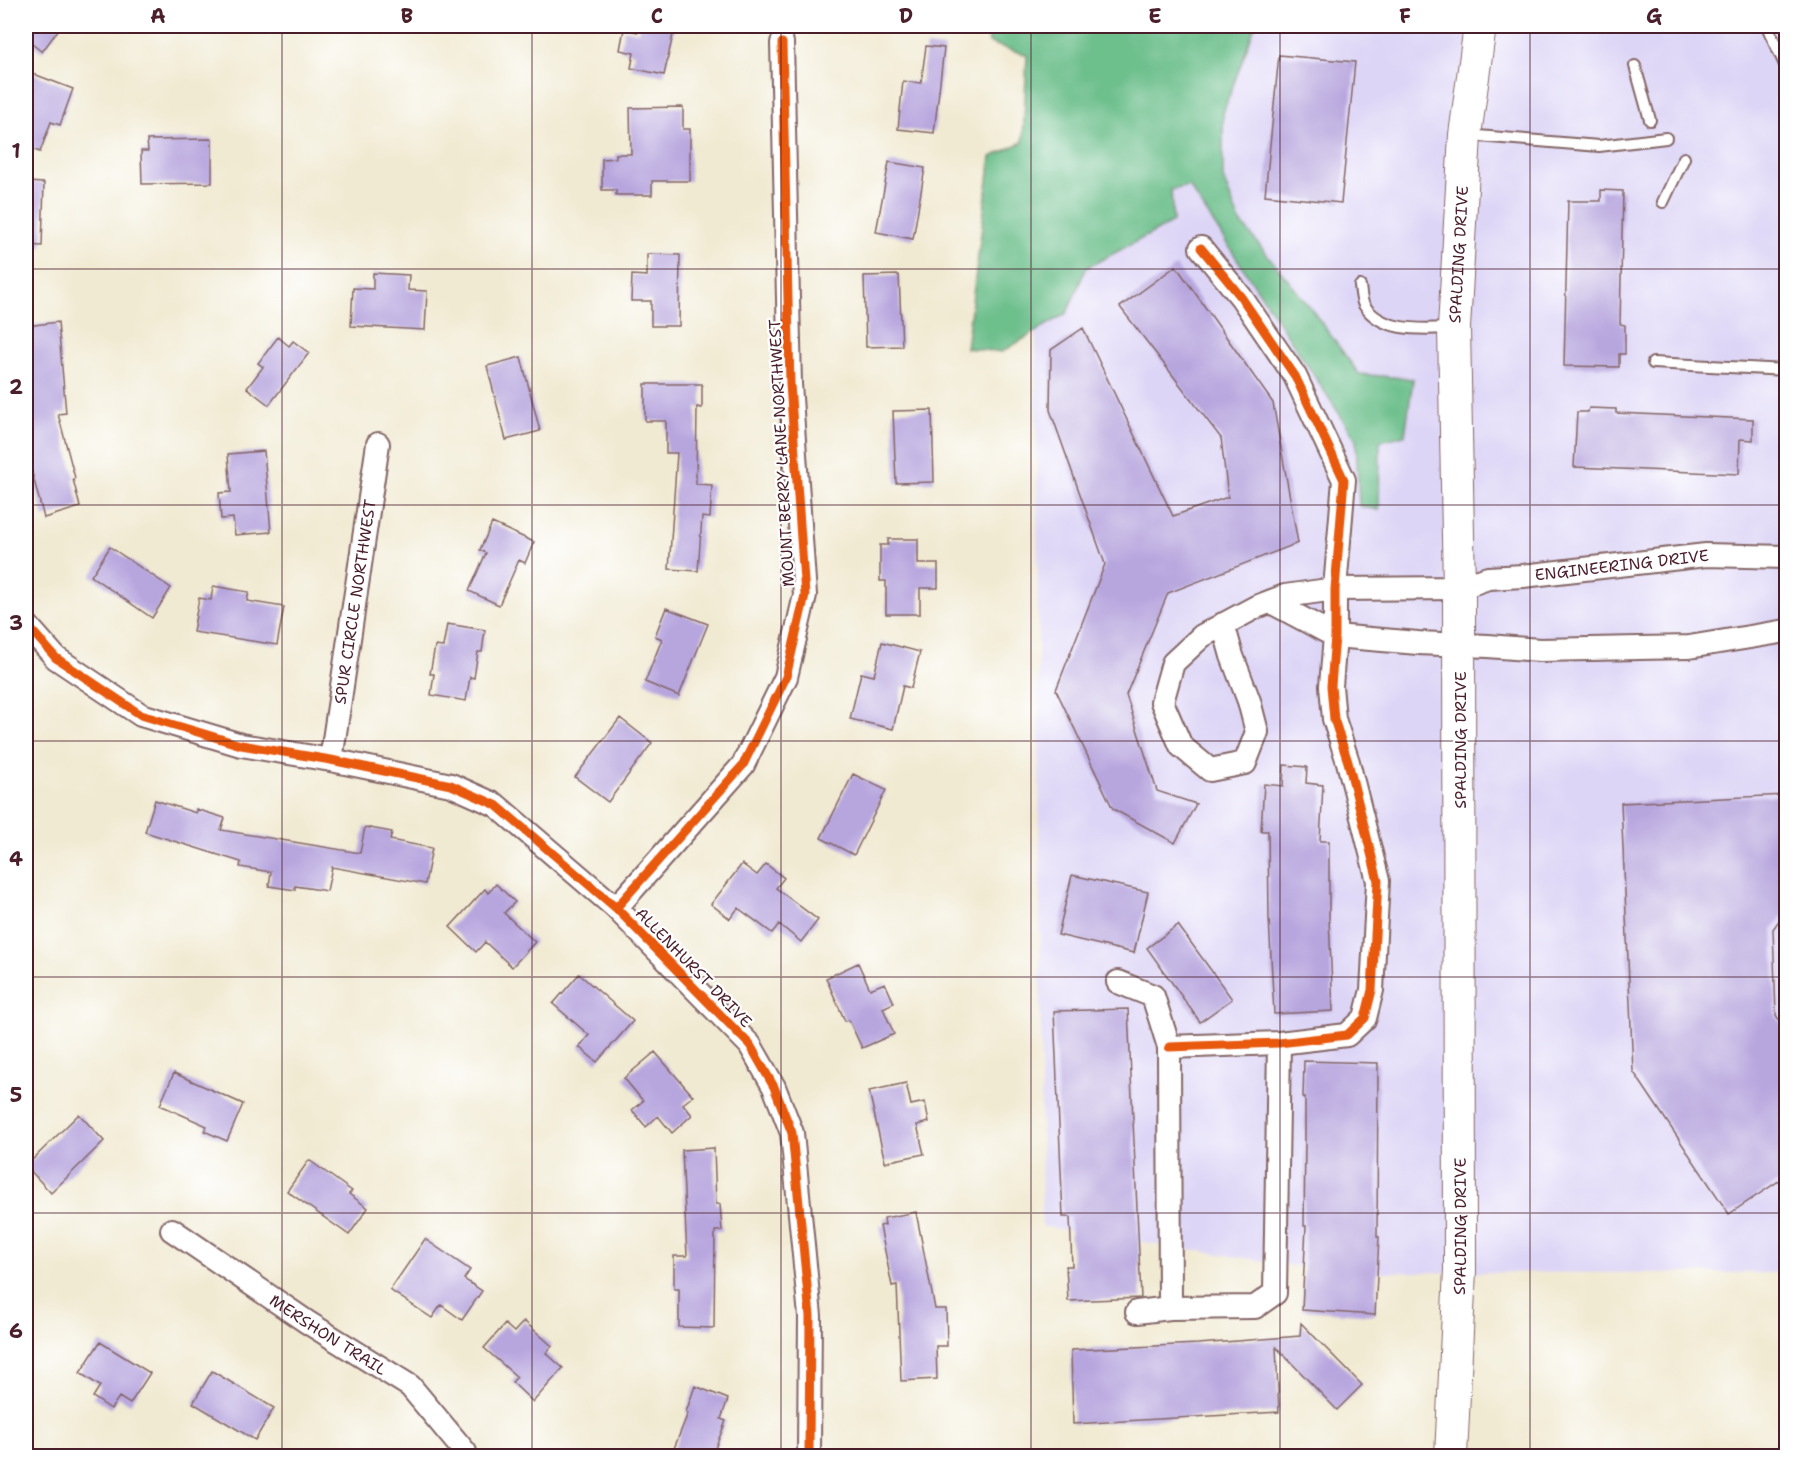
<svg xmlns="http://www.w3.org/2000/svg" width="1812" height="1482" font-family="'Shantell Sans',sans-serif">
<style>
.built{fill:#ddd5f6}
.forest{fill:#6dbf8c;stroke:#5c6f5c;stroke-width:1.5}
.building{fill:#b7a6de}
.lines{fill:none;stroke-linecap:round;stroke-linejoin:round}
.lane-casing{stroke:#846666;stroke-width:14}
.street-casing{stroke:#846666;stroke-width:26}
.secondary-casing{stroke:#846666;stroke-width:34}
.lane{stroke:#fff;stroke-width:10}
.street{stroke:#fff;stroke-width:22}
.secondary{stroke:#fff;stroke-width:32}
.cycleway-casing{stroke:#fff;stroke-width:13}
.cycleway{stroke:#e8590c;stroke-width:9}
.grid{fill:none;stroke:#4a1f2b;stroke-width:1.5;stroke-opacity:0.55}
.labels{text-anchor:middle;stroke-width:4.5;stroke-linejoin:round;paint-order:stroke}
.street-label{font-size:16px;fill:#4a1f2b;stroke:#fff}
.neatline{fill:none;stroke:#4a1f2b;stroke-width:2}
.grid-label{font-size:20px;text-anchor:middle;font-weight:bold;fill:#4a1f2b}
</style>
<rect width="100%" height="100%" fill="#fff"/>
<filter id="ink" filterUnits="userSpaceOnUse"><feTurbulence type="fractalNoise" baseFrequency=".0167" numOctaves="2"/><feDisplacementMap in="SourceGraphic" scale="12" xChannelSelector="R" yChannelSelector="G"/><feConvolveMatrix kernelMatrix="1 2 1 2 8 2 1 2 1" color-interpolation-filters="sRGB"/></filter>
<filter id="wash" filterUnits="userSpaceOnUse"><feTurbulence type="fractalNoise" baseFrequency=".008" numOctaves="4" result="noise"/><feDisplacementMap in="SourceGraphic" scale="24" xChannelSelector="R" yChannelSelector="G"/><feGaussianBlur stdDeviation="1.35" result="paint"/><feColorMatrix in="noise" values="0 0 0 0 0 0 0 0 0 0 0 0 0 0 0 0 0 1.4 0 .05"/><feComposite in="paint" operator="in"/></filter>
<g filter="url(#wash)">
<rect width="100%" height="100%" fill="#f1ead3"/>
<path class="built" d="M 1034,26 L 1786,26 L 1786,1273 L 1333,1272 L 1042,1226 Z"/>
<path class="forest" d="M 987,26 L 1255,26 L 1223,113 L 1223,178 L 1239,220 L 1309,306 L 1359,374 L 1413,379 L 1405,435 L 1380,441 L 1379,510 L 1359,506 L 1356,439 L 1189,186 L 1171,190 L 1173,222 L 1086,268 L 1067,313 L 1002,352 L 966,348 L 991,157 L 1023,142 L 1027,55 L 989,43 Z"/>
<g id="blocks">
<path class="building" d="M 26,26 L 61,26 L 42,52 L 26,39 Z
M 639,26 L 675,26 L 664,75 L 631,68 L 634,53 L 620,50 L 624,29 L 638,32 Z
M 926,46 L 944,48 L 934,133 L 898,129 L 903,81 L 921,83 Z
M 1279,55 L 1355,62 L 1341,203 L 1265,195 Z
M 26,71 L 73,89 L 60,125 L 51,122 L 40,152 L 26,147 Z
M 683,107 L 683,129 L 690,129 L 690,181 L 652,181 L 652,195 L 616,195 L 616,190 L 602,190 L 602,159 L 616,158 L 616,154 L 631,154 L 630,108 Z
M 212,139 L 212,183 L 142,184 L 141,151 L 148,151 L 147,140 Z
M 889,162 L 925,168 L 913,239 L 876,232 Z
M 26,182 L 44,183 L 42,246 L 26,245 Z
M 1601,190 L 1623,191 L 1620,324 L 1625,325 L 1625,354 L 1619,354 L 1619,367 L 1564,366 L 1568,201 L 1601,201 Z
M 647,254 L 680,255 L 679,326 L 651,326 L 651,301 L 631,301 L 632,275 L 647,276 Z
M 1176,266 L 1273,403 L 1298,543 L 1168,593 L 1126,695 L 1157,791 L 1196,804 L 1175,843 L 1113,809 L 1056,690 L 1105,564 L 1050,410 L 1051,350 L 1083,328 L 1173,516 L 1228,497 L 1221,438 L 1120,307 Z
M 373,273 L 409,275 L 408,290 L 427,291 L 425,330 L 351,326 L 353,288 L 373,289 Z
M 899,275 L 902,346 L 866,347 L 864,276 Z
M 58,322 L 66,413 L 58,414 L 75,478 L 73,479 L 80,507 L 44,518 L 26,450 L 26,326 Z
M 278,337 L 289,346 L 293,341 L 309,353 L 269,405 L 247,388 L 263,367 L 258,363 Z
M 521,357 L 540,431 L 506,440 L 487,366 Z
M 645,384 L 702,384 L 702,408 L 697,407 L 696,484 L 712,485 L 710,518 L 702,517 L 698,571 L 669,569 L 677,453 L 666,453 L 666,421 L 645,421 Z
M 1589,408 L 1616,409 L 1616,413 L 1753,419 L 1753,440 L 1740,439 L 1739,474 L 1574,467 L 1577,412 L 1588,412 Z
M 932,410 L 934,482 L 896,483 L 893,411 Z
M 264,451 L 271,532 L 235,535 L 233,518 L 221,519 L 219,493 L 231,492 L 228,454 Z
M 492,523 L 534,542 L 525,563 L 519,560 L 499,605 L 469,591 L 486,553 L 480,550 Z
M 888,539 L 918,539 L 918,564 L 938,564 L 938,588 L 920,588 L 920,614 L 886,614 L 886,581 L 880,581 L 880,545 L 888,545 Z
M 110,547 L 171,588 L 152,618 L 91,576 Z
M 213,586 L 249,592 L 247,601 L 284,607 L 277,645 L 193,632 L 199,598 L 211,600 Z
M 666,608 L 708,624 L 679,696 L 645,682 L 662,639 L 655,636 Z
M 447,624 L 485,630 L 482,652 L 478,652 L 474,678 L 470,677 L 466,701 L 431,695 L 434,674 L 430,674 L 435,646 L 443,647 Z
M 882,642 L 920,652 L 911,688 L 903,686 L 893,729 L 850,719 L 861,673 L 874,676 Z
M 620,718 L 652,743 L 608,802 L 575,777 Z
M 1284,765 L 1307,767 L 1306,783 L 1323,785 L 1320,841 L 1329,841 L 1329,918 L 1333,1011 L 1274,1014 L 1269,919 L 1268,831 L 1261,831 L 1264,784 L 1283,786 Z
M 853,774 L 886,790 L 854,855 L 821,838 Z
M 1786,795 L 1786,911 L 1773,929 L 1776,1015 L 1786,1032 L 1786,1176 L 1729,1214 L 1633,1071 L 1621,803 Z
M 155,800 L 196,813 L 196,809 L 225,818 L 221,830 L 360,853 L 365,827 L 392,832 L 390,840 L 432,848 L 425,884 L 332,867 L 327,891 L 295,886 L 295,890 L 269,886 L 271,872 L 240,867 L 241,862 L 145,832 Z
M 742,864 L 757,875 L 766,864 L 784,878 L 776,888 L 818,920 L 801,942 L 779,924 L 772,933 L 738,908 L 730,919 L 711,904 Z
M 1072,875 L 1148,892 L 1134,953 L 1058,935 Z
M 496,884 L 515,902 L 504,913 L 535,942 L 512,967 L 485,942 L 476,952 L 450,927 L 485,889 L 488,893 Z
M 1178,925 L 1232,999 L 1200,1022 L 1147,948 Z
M 858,963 L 870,989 L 885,983 L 894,1003 L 883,1008 L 894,1034 L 862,1048 L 849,1020 L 845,1021 L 826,978 Z
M 579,974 L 633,1021 L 597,1062 L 579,1047 L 589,1035 L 553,1004 Z
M 1128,1009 L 1141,1298 L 1068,1301 L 1066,1266 L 1072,1266 L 1070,1217 L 1063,1217 L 1054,1011 Z
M 655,1052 L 693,1096 L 683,1104 L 692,1115 L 672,1133 L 658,1116 L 646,1127 L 632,1110 L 643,1101 L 624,1078 Z
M 1304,1061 L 1378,1063 L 1377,1237 L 1379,1237 L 1375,1315 L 1302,1310 L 1306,1226 L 1304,1226 L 1305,1141 L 1305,1097 L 1303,1097 Z
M 174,1073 L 243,1104 L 227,1141 L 204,1131 L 207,1126 L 160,1105 Z
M 906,1083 L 911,1105 L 925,1102 L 929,1122 L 917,1125 L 924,1154 L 885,1162 L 869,1091 Z
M 79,1114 L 104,1141 L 51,1193 L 26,1166 Z
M 714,1148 L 716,1204 L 720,1204 L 722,1231 L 715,1231 L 714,1328 L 679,1327 L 679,1289 L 674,1289 L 674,1256 L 687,1256 L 682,1150 Z
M 309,1160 L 352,1191 L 349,1194 L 368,1208 L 349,1235 L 287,1191 Z
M 916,1212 L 935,1309 L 946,1309 L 947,1346 L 936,1346 L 937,1379 L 901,1381 L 897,1285 L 892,1286 L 880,1226 L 885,1225 L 884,1218 Z
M 425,1239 L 470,1270 L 464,1279 L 482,1291 L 462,1320 L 441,1305 L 432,1318 L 390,1290 Z
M 524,1321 L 552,1346 L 546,1353 L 563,1368 L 533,1402 L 512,1382 L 517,1377 L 484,1348 L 505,1324 L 514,1332 Z
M 1301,1323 L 1362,1385 L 1337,1410 L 1276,1347 L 1279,1412 L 1073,1424 L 1071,1350 L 1198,1344 L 1300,1336 Z
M 100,1342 L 150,1373 L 130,1404 L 119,1397 L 111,1409 L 93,1397 L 100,1386 L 80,1373 Z
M 212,1371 L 274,1408 L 255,1440 L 193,1403 Z
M 695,1386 L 728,1399 L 721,1419 L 726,1421 L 712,1456 L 671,1456 L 688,1413 L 686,1412 Z"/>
</g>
</g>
<g filter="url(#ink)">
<use href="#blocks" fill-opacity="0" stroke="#846666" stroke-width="1.5"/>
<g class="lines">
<g class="lane-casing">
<path id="lane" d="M 1767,26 L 1786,67
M 1635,66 L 1650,120
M 1466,135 L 1599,146 L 1666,138
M 1663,202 L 1684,158
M 1360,286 C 1361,292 1361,300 1364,305 C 1382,333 1422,329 1451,328
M 1653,363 L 1786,370"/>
</g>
<g class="street-casing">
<g id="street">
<path d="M 1271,602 L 1335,636 L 1418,643 L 1488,646 L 1540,650 L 1689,647 L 1786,631"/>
<path d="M 26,624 L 56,658 L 141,715 L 241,745 L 331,760 L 451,785 L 496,805 L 616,908 L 750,1045 L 774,1087 L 792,1133 L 810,1316 L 809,1451 L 807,1456"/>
<path id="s1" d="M 1223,624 L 1232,656 L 1249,701 L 1257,732 L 1245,763 L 1210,770 L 1181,746 L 1162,702 L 1173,663 L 1202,636 L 1256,607 L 1285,596 L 1335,589 L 1459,588 L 1488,578 L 1523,576 L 1706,555 L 1786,557"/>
<path id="s2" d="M 331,760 L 378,444"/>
<path d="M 616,908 L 743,765 L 786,677 L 805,595 L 790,384 L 782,43"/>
<path d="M 1118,982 L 1153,996 L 1169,1047 L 1170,1308"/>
<path d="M 1169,1047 L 1279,1043 L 1347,1035 L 1365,1018 L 1372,990 L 1378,881 L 1348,762 L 1334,719 L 1331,686 L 1335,636 L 1335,589 L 1344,480 L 1295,376 L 1241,297 L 1201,248"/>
<path id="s3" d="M 172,1230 L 307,1322 L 410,1386 L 465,1452 L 466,1456"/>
<path d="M 1137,1312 L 1170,1308 L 1255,1307 L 1275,1293 L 1279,1043"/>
</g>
</g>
<g class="secondary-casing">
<g id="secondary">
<path id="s4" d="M 1451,1456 L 1460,1270 L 1459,588 L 1454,328 L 1465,135 L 1480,26"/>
</g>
</g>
<use href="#lane" class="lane"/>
<use href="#street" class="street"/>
<use href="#secondary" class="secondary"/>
<g class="cycleway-casing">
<path id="cycleway" d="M 26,624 L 56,658 L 141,715 L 241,745 L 331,760 L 451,785 L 496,805 L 616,908 L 750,1045 L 774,1087 L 792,1133 L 810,1316 L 809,1451 L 807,1456
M 616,908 L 743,765 L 786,677 L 805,595 L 790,384 L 782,43
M 1169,1047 L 1279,1043 L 1347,1035 L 1365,1018 L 1372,990 L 1378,881 L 1348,762 L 1334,719 L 1331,686 L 1335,636 L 1335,589 L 1344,480 L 1295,376 L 1241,297 L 1201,248"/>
</g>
<use href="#cycleway" class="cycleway"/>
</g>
</g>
<path class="grid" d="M 282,26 L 282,1456M 532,26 L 532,1456M 781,26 L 781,1456M 1031,26 L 1031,1456M 1280,26 L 1280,1456M 1530,26 L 1530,1456M 26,269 L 1786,269M 26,505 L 1786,505M 26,741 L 1786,741M 26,977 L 1786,977M 26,1213 L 1786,1213"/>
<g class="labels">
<g class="street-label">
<text dy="6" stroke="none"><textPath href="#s4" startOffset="1202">SPALDING DRIVE</textPath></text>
<text transform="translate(781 453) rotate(-93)" y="6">MOUNT BERRY LANE NORTHWEST</text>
<text dy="6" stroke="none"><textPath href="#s1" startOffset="780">ENGINEERING DRIVE</textPath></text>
<text dy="6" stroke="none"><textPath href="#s2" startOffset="160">SPUR CIRCLE NORTHWEST</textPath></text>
<text transform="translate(1460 740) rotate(-90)" y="6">SPALDING DRIVE</text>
<text transform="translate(694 967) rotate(46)" y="6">ALLENHURST DRIVE</text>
<text dy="6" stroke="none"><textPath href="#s4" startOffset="230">SPALDING DRIVE</textPath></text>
<text dy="6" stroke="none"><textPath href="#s3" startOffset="188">MERSHON TRAIL</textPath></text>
</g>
</g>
<rect width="1812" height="1482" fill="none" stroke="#fff" stroke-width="66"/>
<rect x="33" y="33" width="1746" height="1416" class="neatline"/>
<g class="grid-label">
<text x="158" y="23">A</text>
<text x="407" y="23">B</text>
<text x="657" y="23">C</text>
<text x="906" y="23">D</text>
<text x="1155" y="23">E</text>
<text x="1405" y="23">F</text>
<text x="1654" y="23">G</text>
<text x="16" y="158">1</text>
<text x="16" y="394">2</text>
<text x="16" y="630">3</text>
<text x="16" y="866">4</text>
<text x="16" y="1102">5</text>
<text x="16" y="1338">6</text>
</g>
</svg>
